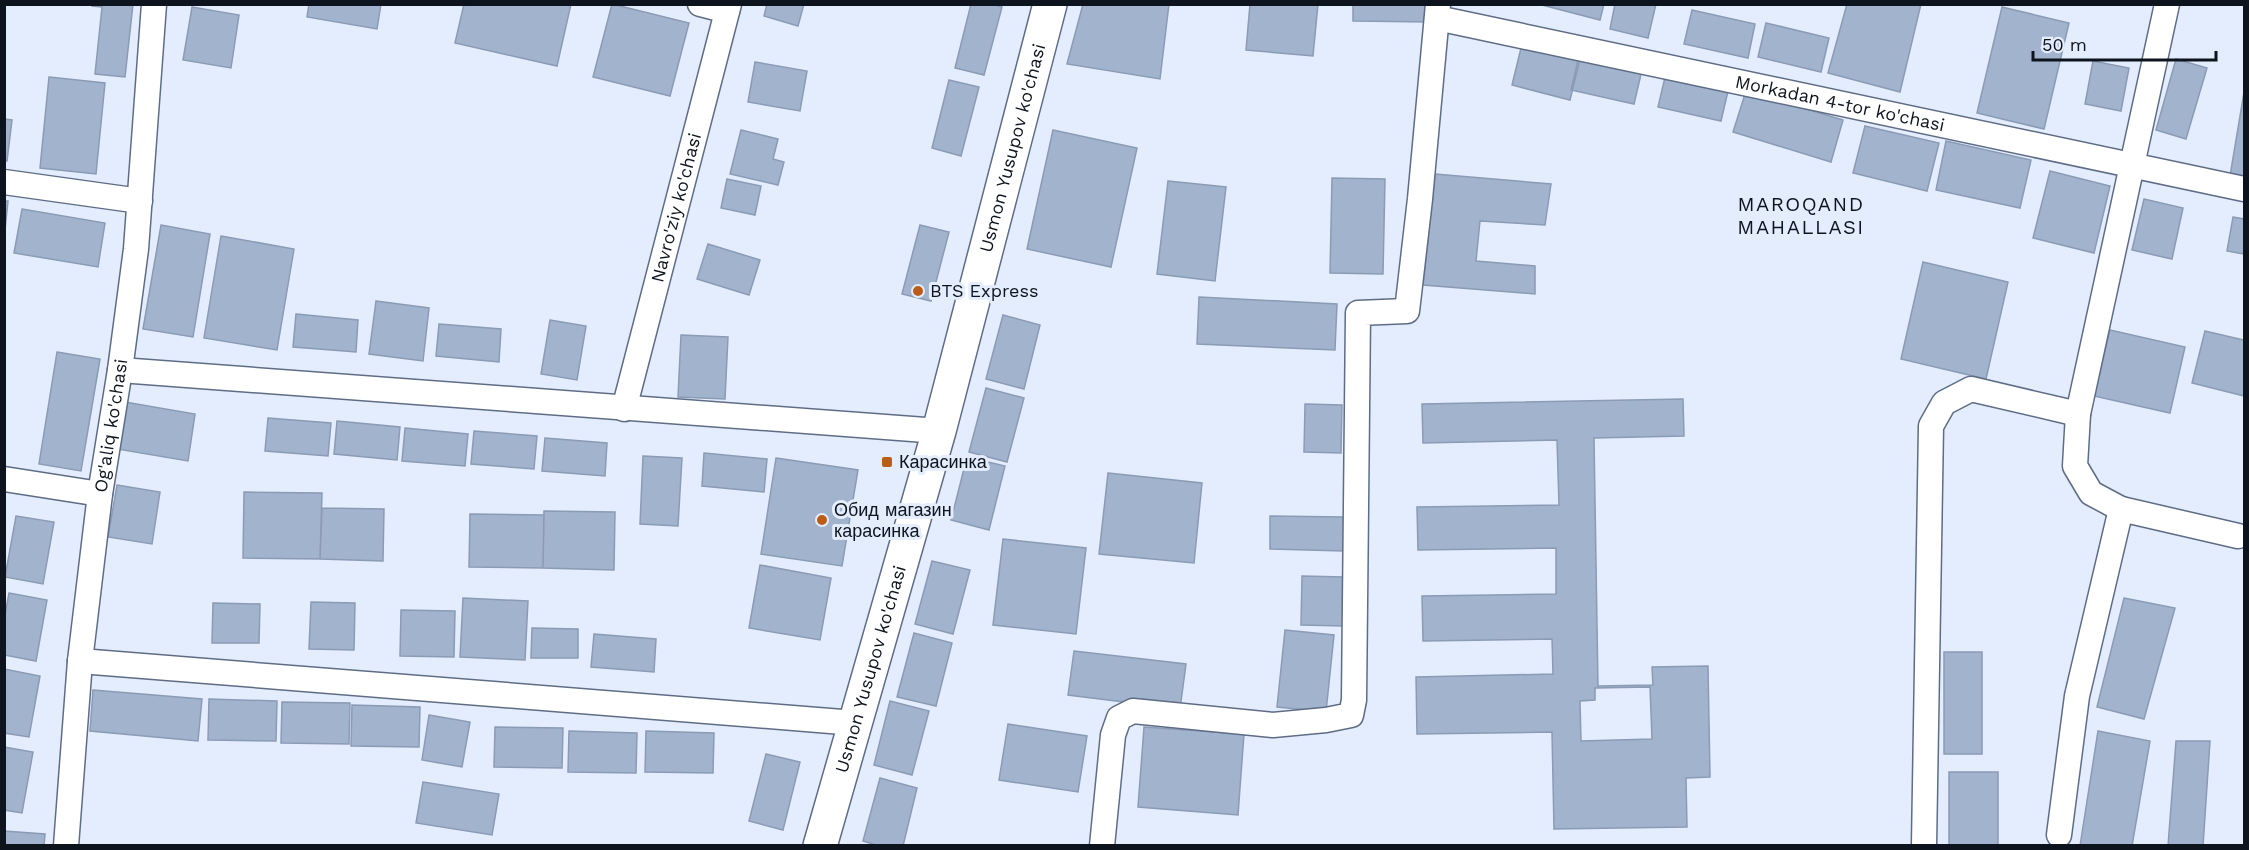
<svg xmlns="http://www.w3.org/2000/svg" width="2249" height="850" font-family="'Work Sans',sans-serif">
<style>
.building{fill:#a2b3cd;stroke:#8b9bb5;stroke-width:1.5;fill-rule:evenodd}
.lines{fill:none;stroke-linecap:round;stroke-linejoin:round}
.street-casing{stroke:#5e6d85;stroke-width:27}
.primary-casing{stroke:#5e6d85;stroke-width:36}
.street{stroke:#fff;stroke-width:24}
.primary{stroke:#fff;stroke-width:33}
.poi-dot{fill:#bc5d17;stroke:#e3edfe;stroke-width:2}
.labels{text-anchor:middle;stroke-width:6;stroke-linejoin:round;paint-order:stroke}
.street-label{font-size:18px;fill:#0e141d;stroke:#e3edfe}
.poi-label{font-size:18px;fill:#0e141d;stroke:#e3edfe;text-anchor:start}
.neighbourhood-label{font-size:20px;letter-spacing:1.5px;fill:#0e141d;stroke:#e3edfe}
</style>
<rect width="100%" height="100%" fill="#e3edfe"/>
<path class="building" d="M 92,4 L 133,4 L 125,77 L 95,74 L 102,7 L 92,6 Z
M 309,4 L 381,4 L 377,29 L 307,17 Z
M 464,4 L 571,4 L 557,66 L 455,43 Z
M 612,4 L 689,23 L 670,96 L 593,77 Z
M 767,4 L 804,4 L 798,26 L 764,16 Z
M 971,4 L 992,4 L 1002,7 L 984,75 L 955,68 Z
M 1083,4 L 1169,4 L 1160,79 L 1067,64 Z
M 1250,4 L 1318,4 L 1313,56 L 1246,50 Z
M 1353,4 L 1429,4 L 1429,22 L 1353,21 Z
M 1538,4 L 1604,4 L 1600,20 Z
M 1615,4 L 1656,4 L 1648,38 L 1610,29 Z
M 1847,4 L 1921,4 L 1900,92 L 1828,73 Z
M 192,7 L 239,15 L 231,68 L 183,60 Z
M 2002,7 L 2069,23 L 2044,129 L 1977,113 Z
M 1692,10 L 1755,24 L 1748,58 L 1684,44 Z
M 1766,23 L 1829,38 L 1821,72 L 1758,57 Z
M 1522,44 L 1580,59 L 1570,100 L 1512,85 Z
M 1579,56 L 1642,70 L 1634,104 L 1571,90 Z
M 2176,59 L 2207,68 L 2186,139 L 2156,130 Z
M 2093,61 L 2129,68 L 2121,111 L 2085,104 Z
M 755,62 L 807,71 L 800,111 L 748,102 Z
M 1666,73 L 1729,87 L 1721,121 L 1658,107 Z
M 49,77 L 105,83 L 96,174 L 40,168 Z
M 949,80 L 979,87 L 961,156 L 932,148 Z
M 1746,91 L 1843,120 L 1831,162 L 1733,132 Z
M 2244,92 L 2244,185 L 2229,182 Z
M 4,119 L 12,120 L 7,161 L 4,161 Z
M 1865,126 L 1939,143 L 1927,191 L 1853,173 Z
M 741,130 L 778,139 L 773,159 L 784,162 L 778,185 L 730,174 Z
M 1053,130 L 1137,148 L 1111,267 L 1027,249 Z
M 1946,141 L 2031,160 L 2020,208 L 1936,190 Z
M 2050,171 L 2110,186 L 2094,253 L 2033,238 Z
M 1435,174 L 1551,184 L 1545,225 L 1480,221 L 1476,261 L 1535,266 L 1535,294 L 1423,285 Z
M 1332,178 L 1385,179 L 1383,274 L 1330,273 Z
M 727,179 L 761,186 L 755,215 L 721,208 Z
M 1168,181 L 1226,187 L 1215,281 L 1157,274 Z
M 2144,199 L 2183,208 L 2172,259 L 2132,250 Z
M 4,201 L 8,201 L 4,240 Z
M 22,209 L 105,223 L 98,267 L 14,253 Z
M 2233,217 L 2244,219 L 2244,254 L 2227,251 Z
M 161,225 L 210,234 L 193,337 L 143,329 Z
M 920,225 L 949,232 L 931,301 L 902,294 Z
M 221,236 L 294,249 L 277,350 L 204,338 Z
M 708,244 L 760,260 L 749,295 L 697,279 Z
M 1923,262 L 2008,282 L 1986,379 L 1901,359 Z
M 1199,297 L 1337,304 L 1335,350 L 1197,344 Z
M 376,301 L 429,308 L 423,361 L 369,354 Z
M 296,314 L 358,320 L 356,352 L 293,347 Z
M 1003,315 L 1040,325 L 1024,389 L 986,379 Z
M 550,320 L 586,326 L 577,380 L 541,374 Z
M 439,324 L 501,329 L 499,362 L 436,356 Z
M 2110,330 L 2185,347 L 2170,413 L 2094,396 Z
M 2205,331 L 2244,340 L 2244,396 L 2192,383 Z
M 681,335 L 728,337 L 725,399 L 678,397 Z
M 57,352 L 100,359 L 81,471 L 39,464 Z
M 986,388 L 1024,398 L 1007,462 L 969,452 Z
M 1683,399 L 1684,436 L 1594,438 L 1598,686 L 1653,685 L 1652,667 L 1708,666 L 1710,777 L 1686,778 L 1687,827 L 1554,829 L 1552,732 L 1417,734 L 1416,677 L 1553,674 L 1552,639 L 1423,641 L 1422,596 L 1556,594 L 1556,548 L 1418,550 L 1417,507 L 1559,505 L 1557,440 L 1423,443 L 1422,404 ZM 1650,687 L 1652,739 L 1581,741 L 1580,701 L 1595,700 L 1595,688 Z
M 125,402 L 195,414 L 188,461 L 117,449 Z
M 1305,404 L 1342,405 L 1341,453 L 1304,452 Z
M 268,418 L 331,423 L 328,456 L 265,451 Z
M 337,421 L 400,427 L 397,460 L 334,454 Z
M 405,428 L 468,434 L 465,466 L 402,461 Z
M 474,431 L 537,436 L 534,469 L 471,464 Z
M 545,438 L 607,443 L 605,476 L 542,471 Z
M 704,453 L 767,459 L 764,492 L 702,486 Z
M 643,456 L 682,458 L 678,526 L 640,524 Z
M 967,457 L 1005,466 L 989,530 L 951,520 Z
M 776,458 L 858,470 L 842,566 L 761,554 Z
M 1108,473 L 1202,483 L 1194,563 L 1099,554 Z
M 117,485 L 160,492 L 152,544 L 108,537 Z
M 244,492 L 322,493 L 320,559 L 243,558 Z
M 322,508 L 384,509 L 383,561 L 320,559 Z
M 544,511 L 615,512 L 614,570 L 543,568 Z
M 470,514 L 544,515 L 543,568 L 469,567 Z
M 16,516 L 54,522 L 43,584 L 5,577 Z
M 1270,516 L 1344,517 L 1343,551 L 1270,549 Z
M 1003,539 L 1086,548 L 1076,634 L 993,625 Z
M 932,561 L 970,570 L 953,634 L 915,624 Z
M 760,565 L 831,578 L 820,640 L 749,628 Z
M 1302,576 L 1344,577 L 1343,626 L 1301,625 Z
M 9,593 L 47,600 L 36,661 L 4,655 L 4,620 Z
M 463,598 L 528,601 L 525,660 L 460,657 Z
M 2124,598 L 2175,608 L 2144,719 L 2097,707 Z
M 311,602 L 355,603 L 354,650 L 309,649 Z
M 213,603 L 260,604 L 259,643 L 212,643 Z
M 401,610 L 455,611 L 454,657 L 400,656 Z
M 532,628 L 578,629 L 578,658 L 531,658 Z
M 1285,630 L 1334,635 L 1326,712 L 1277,707 Z
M 914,633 L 952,643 L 936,706 L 897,697 Z
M 594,634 L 656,639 L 654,672 L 591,667 Z
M 1074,651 L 1186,664 L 1180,709 L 1068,695 Z
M 1944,652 L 1982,652 L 1982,754 L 1944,754 Z
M 4,669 L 40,676 L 29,737 L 4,733 Z
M 93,690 L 202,699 L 198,741 L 90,731 Z
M 209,699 L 277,701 L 276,741 L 208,740 Z
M 890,701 L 929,711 L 912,775 L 874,765 Z
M 282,702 L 350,703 L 349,744 L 281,743 Z
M 352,705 L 420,707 L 419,747 L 351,746 Z
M 429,715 L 470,722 L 462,767 L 422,760 Z
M 1008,724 L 1087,736 L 1078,792 L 999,780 Z
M 495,727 L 563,728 L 562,768 L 494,767 Z
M 1144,727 L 1244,734 L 1238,815 L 1138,807 Z
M 569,731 L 637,733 L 636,773 L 568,772 Z
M 646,731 L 714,733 L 713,773 L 645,772 Z
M 2098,731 L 2150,741 L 2132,846 L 2080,846 Z
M 2176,741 L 2210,741 L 2203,846 L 2168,846 Z
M 4,747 L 33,752 L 22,813 L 4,810 Z
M 766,754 L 800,762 L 783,830 L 749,821 Z
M 1949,772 L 1998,772 L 1998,846 L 1949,846 Z
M 880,778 L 917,788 L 903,846 L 879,846 L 863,841 Z
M 423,782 L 499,794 L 492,835 L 416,823 Z
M 4,831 L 45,834 L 44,846 L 4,846 Z"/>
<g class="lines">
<g class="street-casing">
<g id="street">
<path d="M 700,4 L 727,11"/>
<path id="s1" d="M 1437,18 L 2244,189"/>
<path d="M 4,182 L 140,201"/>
<path d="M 120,370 L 939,431"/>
<path id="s2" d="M 624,409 L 729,4"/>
<path d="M 2078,414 L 2075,466 L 2091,493 L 2121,509 L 2238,536"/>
<path d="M 4,479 L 100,494"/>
<path d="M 80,661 L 855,723"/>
<path d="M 2059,835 L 2077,696 L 2121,509"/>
<path id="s3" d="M 66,846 L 80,661 L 100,494 L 120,370 L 136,249 L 154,4"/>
<path d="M 1102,846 L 1113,735 L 1119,718 L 1133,711 L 1273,725 L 1326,720 L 1351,715 L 1354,700 L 1358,313 L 1407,311 L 1420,199 L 1438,4"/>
<path d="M 1924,846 L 1931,426 L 1944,403 L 1971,389 L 2078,414 L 2167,4"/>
</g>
</g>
<g class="primary-casing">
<g id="primary">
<path id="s4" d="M 820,846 L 939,431 L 1050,4"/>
</g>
</g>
<use href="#street" class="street"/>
<use href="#primary" class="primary"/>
</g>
<g class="poi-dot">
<circle cx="918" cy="291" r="6"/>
<rect x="881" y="456" width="12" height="12" rx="3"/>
<circle cx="822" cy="520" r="6"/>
</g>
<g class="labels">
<g class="street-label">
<text dy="6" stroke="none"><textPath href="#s1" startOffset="412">Morkadan 4-tor ko'chasi</textPath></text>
<text dy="6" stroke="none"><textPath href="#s4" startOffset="724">Usmon Yusupov ko'chasi</textPath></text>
<text dy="6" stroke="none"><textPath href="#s2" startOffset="208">Navro'ziy ko'chasi</textPath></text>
<text dy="6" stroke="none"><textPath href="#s3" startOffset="423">Og'aliq ko'chasi</textPath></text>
<text dy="6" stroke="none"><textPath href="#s4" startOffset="184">Usmon Yusupov ko'chasi</textPath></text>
</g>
<g class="poi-label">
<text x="930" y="297">BTS Express</text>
<text x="899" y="468">Карасинка</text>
<text x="834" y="516">Обид магазин<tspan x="834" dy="21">карасинка</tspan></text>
</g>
<g class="neighbourhood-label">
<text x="1801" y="211">MAROQAND<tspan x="1801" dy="23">MAHALLASI</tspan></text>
</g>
</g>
<rect width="2249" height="850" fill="none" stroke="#0e141d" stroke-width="12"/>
<path d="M2033 51v9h183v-9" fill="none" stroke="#0e141d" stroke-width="3"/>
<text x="2042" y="51" font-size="18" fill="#0e141d" stroke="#e3edfe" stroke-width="4.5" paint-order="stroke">50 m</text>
</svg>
